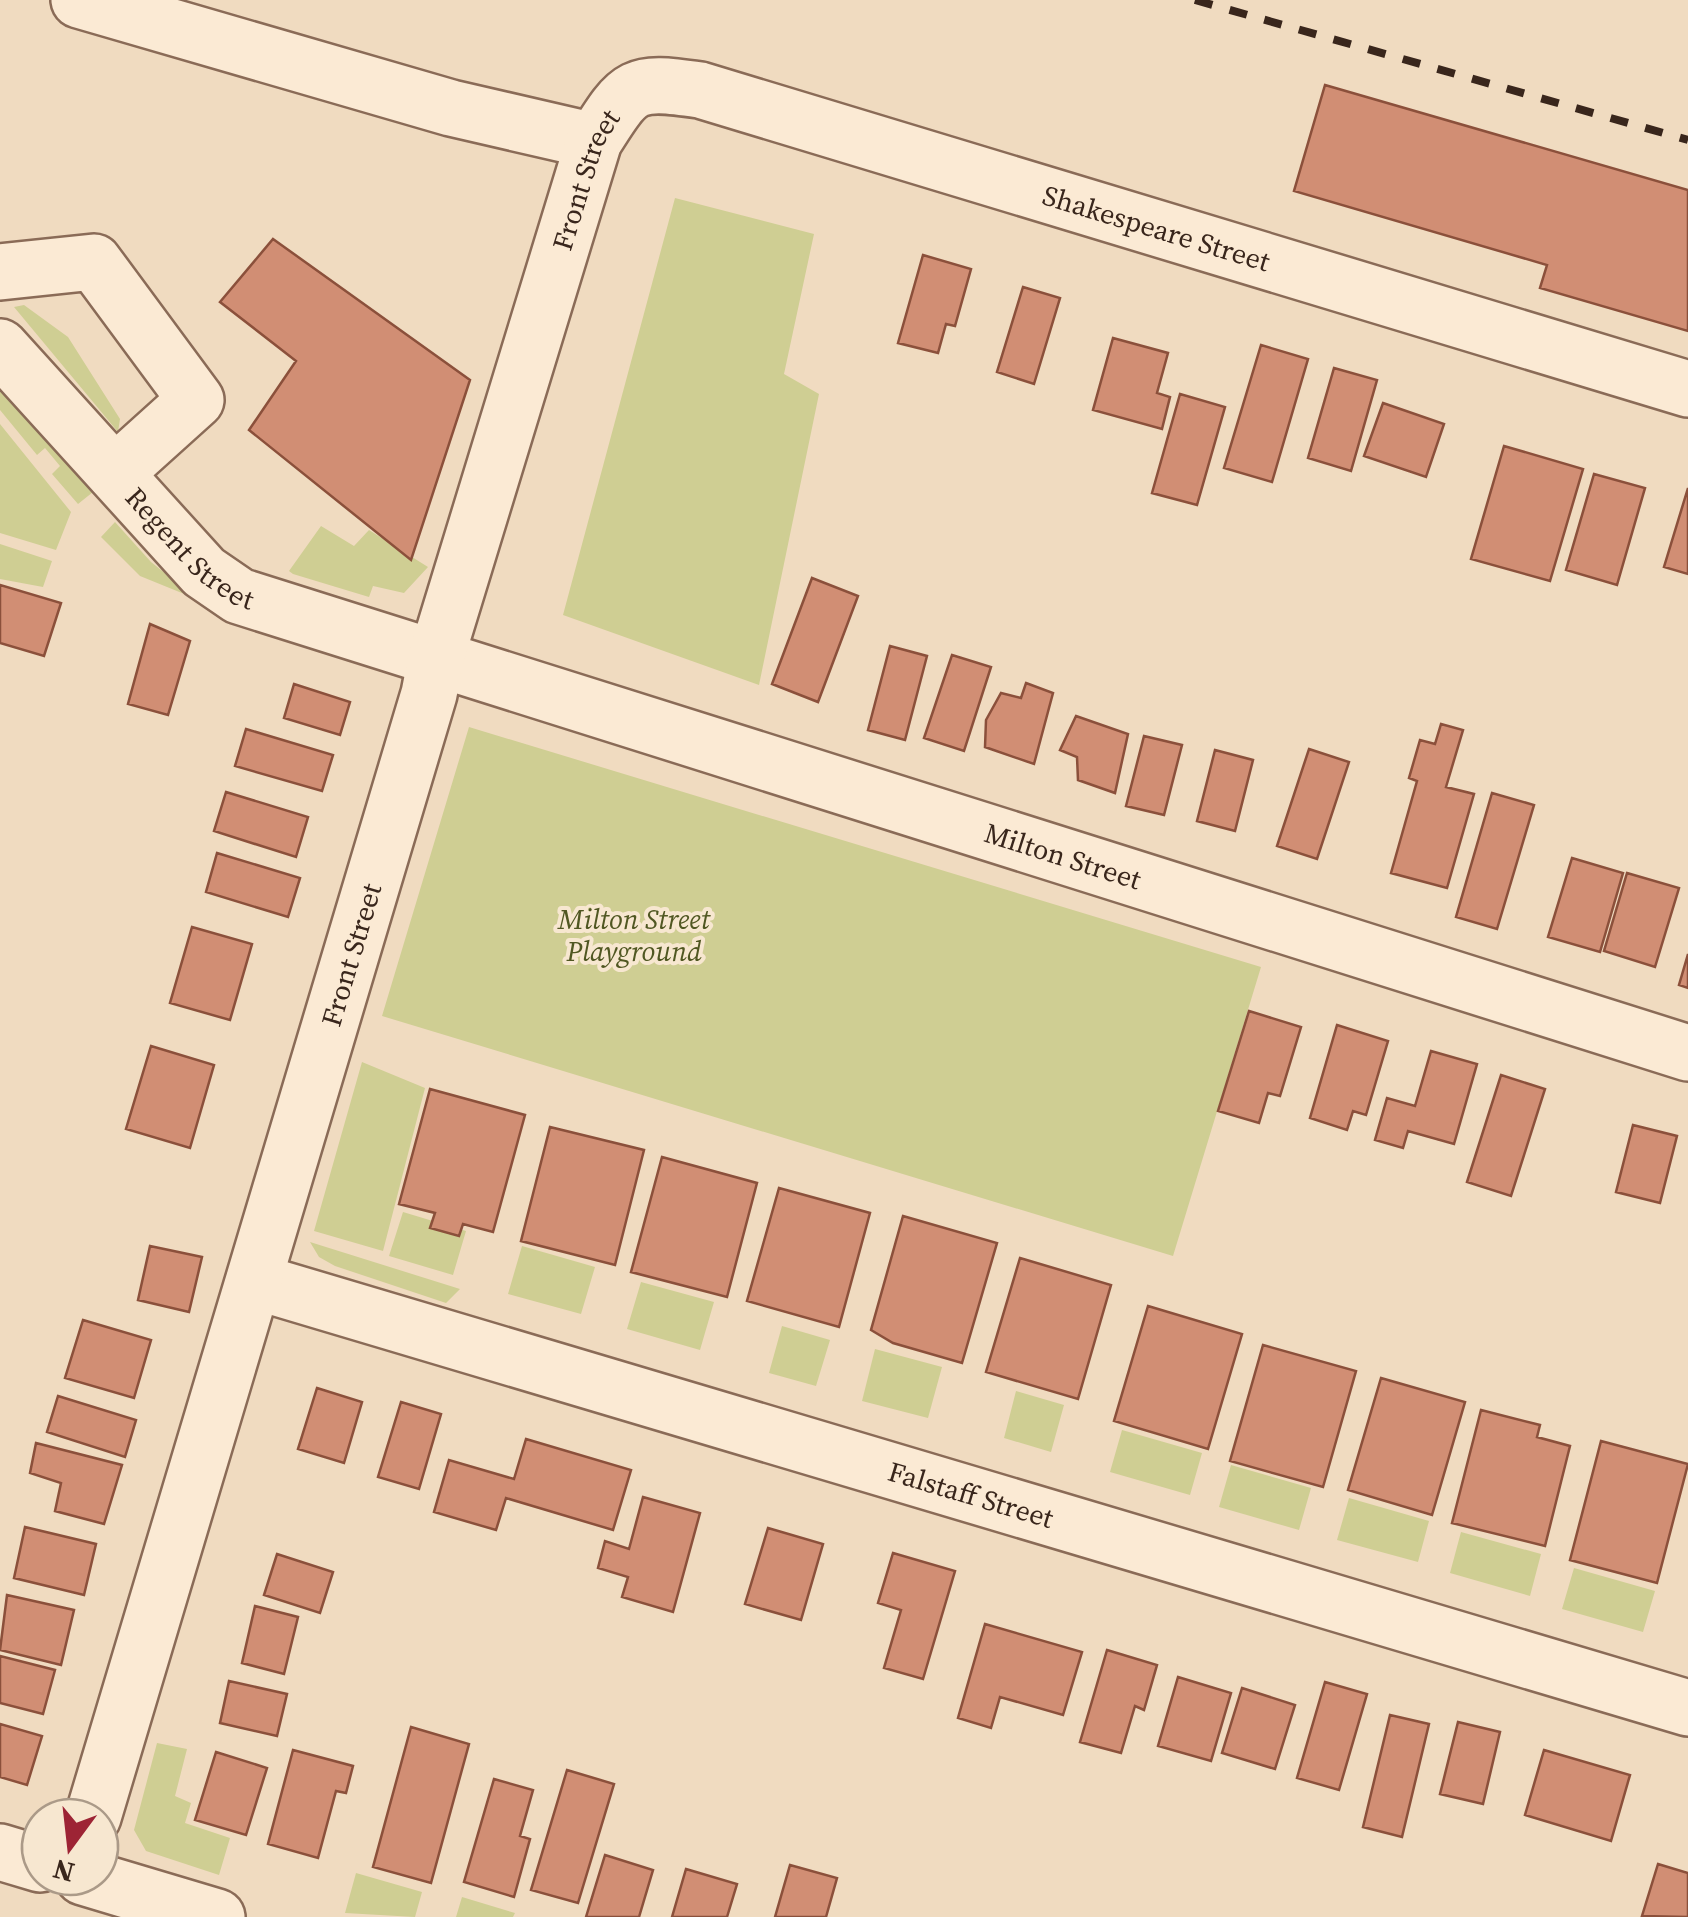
<svg xmlns="http://www.w3.org/2000/svg" width="1688" height="1917" font-family="'Source Serif 4',serif">
<style>
.green{fill:#cfce93}
.building{fill:#d18e74;stroke:#8b503b;stroke-width:2.5}
.lines{fill:none;stroke-linecap:round;stroke-linejoin:round}
.minor-casing{stroke:#8a6b57;stroke-width:60}
.minor{stroke:#fbead4;stroke-width:55}
.rail{stroke:#39261c;stroke-width:8;stroke-dasharray:18 18;stroke-linecap:butt}
.labels{text-anchor:middle;stroke-width:8;stroke-linejoin:round;paint-order:stroke}
.street-label{font-size:28px;fill:#39261c;stroke:#f7e7d0}
.park-label{font-size:28px;font-style:italic;fill:#505722;stroke:#f7e7d0}
</style>
<rect width="100%" height="100%" fill="#f0dbc0"/>
<path class="green" d="M 675,198 L 814,234 L 784,374 L 819,394 L 759,685 L 563,615 Z
M 24,305 L 68,337 L 120,419 L 118,432 L 14,307 Z
M 0,379 L 93,492 L 78,504 L 52,474 L 60,466 L 45,448 L 37,455 L 0,410 Z
M 0,424 L 71,512 L 56,550 L 0,533 Z
M 115,522 L 151,562 L 199,600 L 140,576 L 101,537 Z
M 321,526 L 354,546 L 369,530 L 428,567 L 404,593 L 373,586 L 369,597 L 293,574 L 289,571 Z
M 0,544 L 52,561 L 43,587 L 0,579 Z
M 469,727 L 1261,967 L 1173,1256 L 382,1016 Z
M 362,1062 L 425,1088 L 383,1251 L 314,1231 Z
M 403,1212 L 466,1231 L 453,1275 L 389,1256 Z
M 310,1242 L 460,1289 L 446,1303 L 335,1266 L 319,1257 Z
M 522,1246 L 595,1267 L 581,1314 L 508,1294 Z
M 641,1282 L 714,1302 L 700,1350 L 627,1329 Z
M 782,1326 L 830,1340 L 816,1386 L 769,1373 Z
M 875,1349 L 942,1367 L 928,1418 L 862,1401 Z
M 1016,1391 L 1064,1405 L 1051,1452 L 1004,1438 Z
M 1122,1430 L 1202,1453 L 1190,1495 L 1110,1472 Z
M 1231,1465 L 1311,1488 L 1299,1530 L 1219,1507 Z
M 1349,1498 L 1429,1521 L 1418,1562 L 1337,1540 Z
M 1461,1532 L 1541,1554 L 1530,1596 L 1450,1573 Z
M 1574,1568 L 1655,1591 L 1643,1632 L 1562,1609 Z
M 157,1743 L 187,1749 L 175,1796 L 191,1803 L 185,1823 L 230,1838 L 219,1875 L 146,1851 L 134,1830 Z
M 356,1873 L 422,1892 L 415,1917 L 345,1913 Z
M 462,1897 L 515,1913 L 513,1917 L 456,1917 Z"/>
<path class="building" d="M 1325,85 L 1688,190 L 1688,331 L 1540,288 L 1547,265 L 1294,191 Z
M 273,239 L 470,380 L 411,560 L 249,430 L 296,361 L 220,302 Z
M 923,255 L 971,269 L 955,326 L 946,324 L 938,353 L 898,343 Z
M 1023,287 L 1060,298 L 1034,384 L 997,372 Z
M 1113,338 L 1168,353 L 1157,393 L 1170,397 L 1162,429 L 1093,410 Z
M 1261,345 L 1308,359 L 1272,482 L 1224,468 Z
M 1334,368 L 1377,380 L 1351,471 L 1308,458 Z
M 1180,394 L 1225,407 L 1197,505 L 1152,493 Z
M 1383,403 L 1444,424 L 1426,477 L 1364,456 Z
M 1504,446 L 1583,469 L 1550,581 L 1471,559 Z
M 1594,474 L 1645,488 L 1617,585 L 1566,570 Z
M 1688,488 L 1688,574 L 1664,567 Z
M 812,578 L 858,596 L 818,702 L 772,684 Z
M 0,585 L 61,603 L 44,656 L 0,643 Z
M 150,624 L 190,641 L 168,715 L 128,704 Z
M 890,646 L 927,656 L 905,740 L 868,730 Z
M 952,655 L 991,667 L 964,751 L 924,738 Z
M 1026,683 L 1053,693 L 1034,764 L 985,747 L 986,720 L 1001,693 L 1021,698 Z
M 294,684 L 350,702 L 340,735 L 284,718 Z
M 1076,716 L 1128,734 L 1115,793 L 1078,780 L 1077,757 L 1060,750 Z
M 1441,724 L 1463,730 L 1446,787 L 1474,794 L 1447,888 L 1391,873 L 1417,781 L 1409,778 L 1420,740 L 1435,744 Z
M 246,729 L 333,755 L 322,791 L 235,766 Z
M 1144,736 L 1182,745 L 1164,815 L 1126,806 Z
M 1309,749 L 1349,762 L 1317,859 L 1277,846 Z
M 1215,750 L 1253,760 L 1235,831 L 1197,821 Z
M 226,792 L 308,817 L 296,857 L 214,831 Z
M 1492,793 L 1534,805 L 1497,929 L 1456,917 Z
M 217,853 L 300,878 L 288,917 L 206,892 Z
M 1572,858 L 1623,873 L 1600,952 L 1548,937 Z
M 1627,873 L 1679,888 L 1655,967 L 1604,951 Z
M 192,927 L 252,944 L 230,1020 L 170,1003 Z
M 1688,954 L 1688,988 L 1679,985 Z
M 1249,1011 L 1301,1027 L 1280,1096 L 1268,1093 L 1259,1123 L 1218,1111 Z
M 1337,1025 L 1388,1041 L 1366,1115 L 1353,1111 L 1347,1130 L 1310,1118 Z
M 151,1046 L 214,1065 L 190,1148 L 126,1129 Z
M 1431,1051 L 1477,1064 L 1454,1144 L 1408,1131 L 1403,1148 L 1375,1140 L 1387,1098 L 1415,1106 Z
M 1501,1075 L 1545,1089 L 1511,1196 L 1467,1182 Z
M 430,1089 L 525,1115 L 493,1232 L 463,1224 L 459,1236 L 430,1228 L 435,1213 L 399,1204 Z
M 1633,1125 L 1677,1136 L 1660,1203 L 1616,1192 Z
M 550,1127 L 644,1150 L 615,1265 L 521,1241 Z
M 662,1157 L 757,1183 L 727,1297 L 631,1272 Z
M 779,1188 L 870,1213 L 839,1327 L 747,1301 Z
M 903,1216 L 997,1243 L 962,1363 L 893,1343 L 871,1330 Z
M 150,1246 L 202,1257 L 189,1312 L 138,1300 Z
M 1020,1258 L 1111,1285 L 1078,1399 L 986,1372 Z
M 1148,1306 L 1242,1334 L 1208,1449 L 1114,1421 Z
M 83,1320 L 151,1340 L 134,1398 L 65,1378 Z
M 1263,1345 L 1356,1371 L 1323,1487 L 1230,1461 Z
M 1381,1378 L 1465,1402 L 1432,1515 L 1348,1490 Z
M 317,1388 L 362,1402 L 344,1463 L 298,1449 Z
M 58,1396 L 136,1420 L 125,1457 L 47,1432 Z
M 401,1402 L 441,1414 L 419,1489 L 378,1477 Z
M 1481,1410 L 1540,1425 L 1537,1437 L 1570,1446 L 1545,1546 L 1452,1523 Z
M 526,1439 L 631,1470 L 613,1530 L 506,1498 L 496,1530 L 434,1512 L 449,1460 L 514,1479 Z
M 1601,1441 L 1688,1464 L 1657,1583 L 1570,1560 Z
M 36,1443 L 122,1465 L 104,1524 L 55,1511 L 61,1483 L 30,1473 Z
M 643,1497 L 700,1513 L 673,1612 L 622,1597 L 628,1577 L 598,1568 L 605,1541 L 629,1549 Z
M 25,1527 L 96,1544 L 84,1595 L 14,1578 Z
M 768,1528 L 823,1544 L 801,1620 L 745,1604 Z
M 893,1553 L 955,1571 L 923,1679 L 884,1668 L 901,1610 L 878,1603 Z
M 277,1554 L 333,1572 L 320,1613 L 264,1595 Z
M 7,1595 L 74,1610 L 61,1665 L 0,1650 Z
M 255,1606 L 298,1617 L 284,1674 L 242,1663 Z
M 985,1624 L 1082,1652 L 1063,1715 L 1000,1697 L 991,1728 L 958,1718 Z
M 1107,1650 L 1157,1665 L 1144,1710 L 1135,1706 L 1121,1753 L 1080,1742 Z
M 0,1656 L 55,1670 L 43,1714 L 0,1703 Z
M 1178,1677 L 1231,1693 L 1211,1761 L 1158,1746 Z
M 229,1681 L 287,1694 L 277,1736 L 220,1723 Z
M 1325,1682 L 1367,1694 L 1339,1790 L 1297,1778 Z
M 1242,1688 L 1295,1705 L 1275,1769 L 1222,1753 Z
M 1390,1715 L 1429,1724 L 1402,1837 L 1363,1827 Z
M 1458,1722 L 1500,1732 L 1483,1804 L 1440,1794 Z
M 0,1724 L 42,1736 L 27,1785 L 0,1777 Z
M 411,1727 L 469,1744 L 431,1883 L 373,1867 Z
M 293,1750 L 353,1766 L 346,1793 L 336,1791 L 318,1858 L 268,1844 Z
M 1544,1750 L 1630,1775 L 1611,1841 L 1525,1815 Z
M 216,1752 L 267,1768 L 246,1835 L 195,1820 Z
M 567,1770 L 614,1784 L 578,1903 L 531,1890 Z
M 494,1779 L 533,1790 L 520,1836 L 530,1839 L 514,1897 L 464,1882 Z
M 605,1855 L 653,1870 L 639,1917 L 586,1917 Z
M 1658,1864 L 1688,1873 L 1688,1917 L 1642,1916 Z
M 790,1865 L 837,1878 L 826,1917 L 775,1917 Z
M 686,1869 L 737,1884 L 727,1917 L 672,1917 Z"/>
<g class="lines">
<g class="minor-casing">
<g id="minor">
<path d="M 79,0 L 451,108 L 594,141"/>
<path d="M 0,272 L 94,262 L 196,400 L 115,473"/>
<path id="s1" d="M 0,347 L 204,572 L 239,596 L 1688,1053"/>
<path id="s2" d="M 254,1281 L 1688,1708"/>
<path id="s3" d="M 93,1817 L 429,694 L 436,658 L 594,141 C 630,84 632,80 700,90 L 1688,389"/>
<path d="M 0,1852 L 40,1864"/>
<path d="M 83,1877 L 217,1917"/>
</g>
</g>
<use href="#minor" class="minor"/>
<path class="rail" d="M 1195,0 L 1688,140"/>
</g>
<g class="labels">
<g class="street-label">
<text dy="10" stroke="none"><textPath href="#s3" startOffset="1710">Front Street</textPath></text>
<text dy="10" stroke="none"><textPath href="#s3" startOffset="2358">Shakespeare Street</textPath></text>
<text dy="10" stroke="none"><textPath href="#s1" startOffset="278">Regent Street</textPath></text>
<text dy="10" stroke="none"><textPath href="#s1" startOffset="1210">Milton Street</textPath></text>
<text dy="10" stroke="none"><textPath href="#s3" startOffset="900">Front Street</textPath></text>
<text dy="10" stroke="none"><textPath href="#s2" startOffset="748">Falstaff Street</textPath></text>
</g>
<g class="park-label">
<text x="634" y="929">Milton Street<tspan x="634" dy="32">Playground</tspan></text>
</g>
</g>
<g transform="translate(70 1847) rotate(195)"><circle r="48" fill="#f7e7d0" stroke="#ab9a88" stroke-width="2.5"/>
<path d="M0-8L18 38L0 25L-18 38Z" fill="#9d2435"/>
<text y="-15" font-size="28" font-weight="bold" text-anchor="middle" fill="#39261c">N</text>
</g>
</svg>
